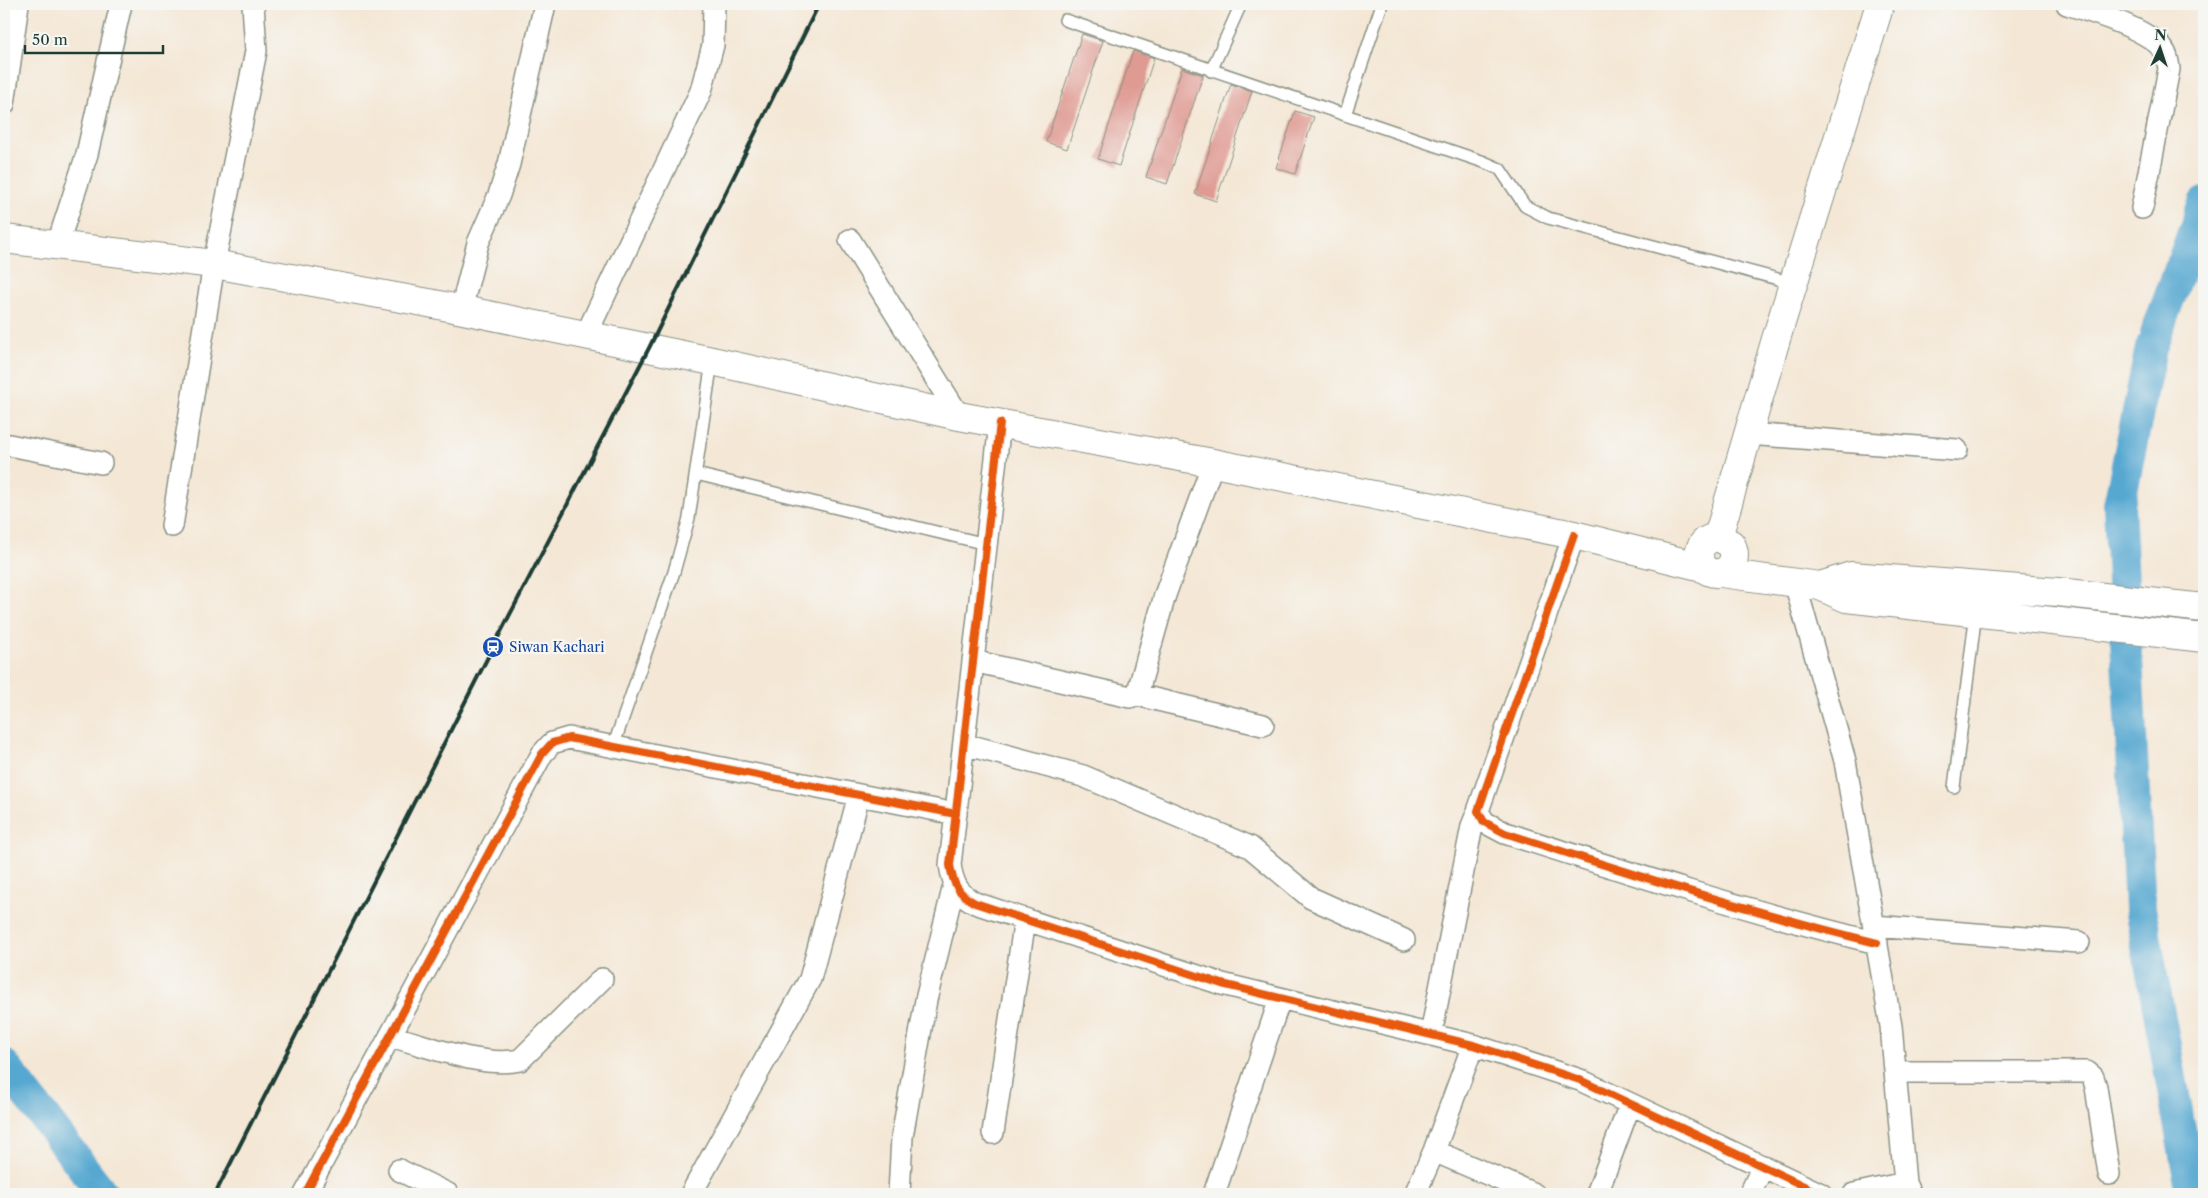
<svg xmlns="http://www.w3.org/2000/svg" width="2208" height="1198" font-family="'Libre Caslon Text',serif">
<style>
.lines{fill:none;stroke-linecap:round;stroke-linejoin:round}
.river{stroke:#56a8d1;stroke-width:32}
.building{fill:#df9a92}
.service-casing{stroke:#8a9284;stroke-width:14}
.minor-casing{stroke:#8a9284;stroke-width:24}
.primary-casing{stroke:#8a9284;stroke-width:30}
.trunk-casing{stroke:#8a9284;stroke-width:30}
.service{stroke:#fff;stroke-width:11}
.minor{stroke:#fff;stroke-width:21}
.primary{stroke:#fff;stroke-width:28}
.trunk{stroke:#fff;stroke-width:28}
.rail{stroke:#1f3d34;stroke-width:4}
.cycleway-casing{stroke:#f6f6f2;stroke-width:11}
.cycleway{stroke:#e8590c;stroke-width:8}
.labels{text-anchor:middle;stroke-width:4.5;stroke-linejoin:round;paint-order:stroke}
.transit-label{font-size:14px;fill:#164399;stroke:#f6f6f2;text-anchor:start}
</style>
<rect width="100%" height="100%" fill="#f6f6f2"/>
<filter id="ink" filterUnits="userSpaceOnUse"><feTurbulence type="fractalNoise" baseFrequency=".02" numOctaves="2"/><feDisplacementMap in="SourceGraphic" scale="10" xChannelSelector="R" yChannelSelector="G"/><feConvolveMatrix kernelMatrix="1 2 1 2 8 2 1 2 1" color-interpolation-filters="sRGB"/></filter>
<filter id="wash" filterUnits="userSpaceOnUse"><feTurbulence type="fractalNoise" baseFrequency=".0096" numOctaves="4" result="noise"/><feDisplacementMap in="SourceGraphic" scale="20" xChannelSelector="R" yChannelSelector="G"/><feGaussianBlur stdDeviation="1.12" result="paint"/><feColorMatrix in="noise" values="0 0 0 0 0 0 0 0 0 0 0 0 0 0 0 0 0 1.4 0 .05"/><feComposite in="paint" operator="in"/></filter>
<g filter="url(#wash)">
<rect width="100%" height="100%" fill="#f4e7d5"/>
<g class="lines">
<path class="river" d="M 4,1065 L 103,1194
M 2192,1194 L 2140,908 L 2119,505 L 2151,348 L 2204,203"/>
</g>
<g id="blocks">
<path class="building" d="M 1082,34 L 1103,41 L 1067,149 L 1046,142 Z
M 1133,51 L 1154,58 L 1119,166 L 1098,159 Z
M 1182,68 L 1203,75 L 1167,184 L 1146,177 Z
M 1231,84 L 1252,91 L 1216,201 L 1195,194 Z
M 1295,111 L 1314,117 L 1295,174 L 1276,168 Z"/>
</g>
</g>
<g filter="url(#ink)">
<use href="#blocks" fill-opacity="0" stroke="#8a9284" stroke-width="1"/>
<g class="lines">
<g class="service-casing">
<path id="service" d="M 1065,20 L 1484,162 L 1500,169 L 1525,206 L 1548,218 L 1793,283
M 1211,71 L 1241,4
M 1345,115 L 1382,4
M 696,474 L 986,544
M 613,747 L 674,572 L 689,518 L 712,361
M 1954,787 L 1976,612"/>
</g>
<g class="minor-casing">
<path id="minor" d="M 2067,4 C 2092,12 2145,28 2162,48 C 2167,54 2168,61 2169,69 L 2142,208
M 4,104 L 18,4
M 850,240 L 959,416
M 57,246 L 87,154 L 121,4
M 461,310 L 478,243 L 499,195 L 509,164 L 545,4
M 586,335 L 701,91 L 713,45 L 714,4
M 1000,423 L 950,865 C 953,884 958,894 975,903 L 1222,984 L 1473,1045 L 1580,1080 L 1821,1194
M 1748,434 L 1957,450
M 4,444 L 101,463
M 172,526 L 214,264 L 256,51 L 253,4
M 1574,535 L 1478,811 L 1484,822 L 1505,833 C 1629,873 1751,912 1877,943
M 1795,583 L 1845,761 L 1891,1026 L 1905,1183 L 1910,1194
M 973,661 L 1130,697 L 1137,695 L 1165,595 L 1213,463
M 1137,695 L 1263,725
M 964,744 L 1083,776 L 1250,847 L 1311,898 L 1404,940
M 1874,926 L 2079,942
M 1431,1034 L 1472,826 L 1478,811
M 390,1036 C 429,1046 481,1068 520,1060 L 602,979
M 1895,1072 L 2087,1072 L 2093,1077 L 2096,1087 L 2109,1174
M 993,1133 L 1025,919
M 1434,1151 L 1534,1194
M 399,1170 L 448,1194
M 305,1194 L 542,754 L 552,743 L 569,738 L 956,814
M 691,1194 L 810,979 L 859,795
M 899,1194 L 902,1137 L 926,1000 L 954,885
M 1214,1194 L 1280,999
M 1415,1194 L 1434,1151 L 1473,1045
M 1597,1194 L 1630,1104
M 1750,1194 L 1763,1166
M 1854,1194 L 1905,1183"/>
</g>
<g class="primary-casing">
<path id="primary" d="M 1718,537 L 1776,339 L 1880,4"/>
</g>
<g class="trunk-casing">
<path id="trunk" d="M 4,239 L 214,264 L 429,303 L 712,361 L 959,416 L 1213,463 L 1574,535 L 1702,567 C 1720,583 1742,565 1731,544 L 1718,537 C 1701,539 1695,552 1702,567
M 1721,573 L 1820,586 L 1846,598 L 2204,638
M 1820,586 L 1851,576 L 2058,592 L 2204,608"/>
</g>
<use href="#service" class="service"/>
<use href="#minor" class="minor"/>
<use href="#primary" class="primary"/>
<use href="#trunk" class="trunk"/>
<path class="rail" d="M 215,1194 L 493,647 L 649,348 L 819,4"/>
<g class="cycleway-casing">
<path id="cycleway" d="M 1000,423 L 950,865 C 953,884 958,894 975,903 L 1222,984 L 1473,1045 L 1580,1080 L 1821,1194
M 1574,535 L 1478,811 L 1484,822 L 1505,833 C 1629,873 1751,912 1877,943
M 305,1194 L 542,754 L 552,743 L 569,738 L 956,814"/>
</g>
<use href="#cycleway" class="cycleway"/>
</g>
</g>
<defs>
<g id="station-disc" transform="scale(1.125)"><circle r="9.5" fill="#1a4fb4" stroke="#f6f6f2"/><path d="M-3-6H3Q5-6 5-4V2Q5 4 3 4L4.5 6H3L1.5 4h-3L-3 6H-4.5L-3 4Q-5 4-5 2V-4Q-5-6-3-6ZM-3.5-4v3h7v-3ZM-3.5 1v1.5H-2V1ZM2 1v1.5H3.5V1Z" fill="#fff"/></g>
</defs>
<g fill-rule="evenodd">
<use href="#station-disc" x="493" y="647"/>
</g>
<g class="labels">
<g class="transit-label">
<text x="509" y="652">Siwan Kachari</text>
</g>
</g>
<rect width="2208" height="1198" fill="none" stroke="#f6f6f2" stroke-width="20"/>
<g transform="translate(2160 48) rotate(3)" stroke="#f6f6f2" stroke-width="4" paint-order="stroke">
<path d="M0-4L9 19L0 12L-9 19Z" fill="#1f3d34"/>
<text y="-8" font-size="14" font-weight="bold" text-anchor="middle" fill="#1f3d34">N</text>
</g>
<path d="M25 45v8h138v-8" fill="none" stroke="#1f3d34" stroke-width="2.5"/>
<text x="32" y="45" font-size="15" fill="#1f3d34" stroke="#f6f6f2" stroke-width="4" paint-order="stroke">50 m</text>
</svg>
